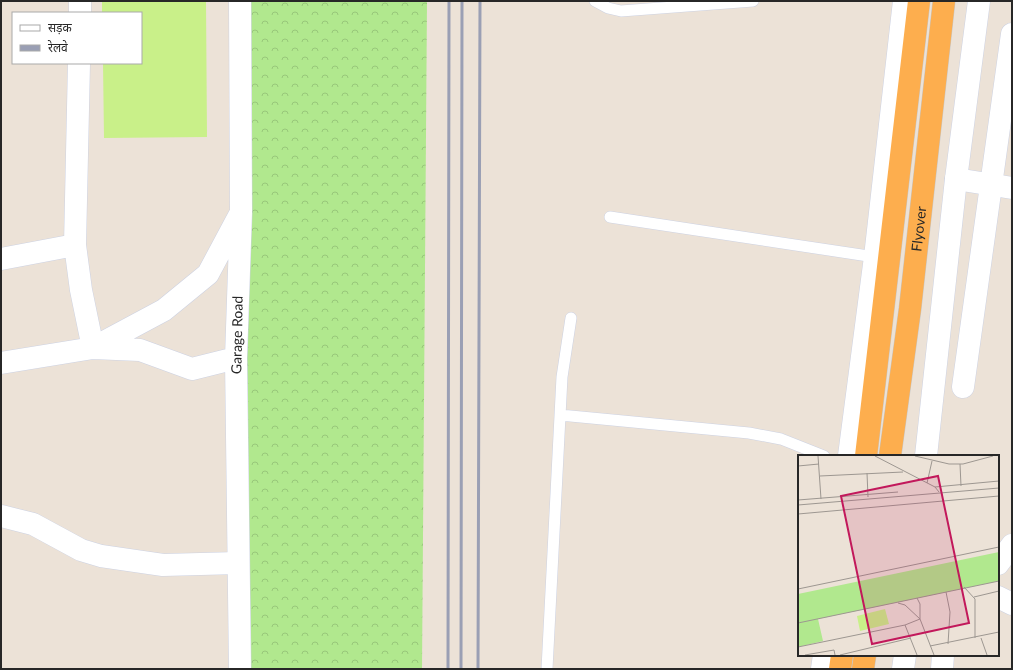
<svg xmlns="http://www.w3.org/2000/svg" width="1013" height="670" font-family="Lato,'Noto Sans Devanagari',sans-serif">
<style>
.forest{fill:url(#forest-crowns)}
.pitch{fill:#c9f089}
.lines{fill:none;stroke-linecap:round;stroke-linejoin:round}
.service-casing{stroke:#cdd2e2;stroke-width:12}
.minor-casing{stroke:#cdd2e2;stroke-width:23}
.tertiary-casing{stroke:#cdd2e2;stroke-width:23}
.trunk-casing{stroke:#c7c7c7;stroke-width:23}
.service{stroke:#fff;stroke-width:11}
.minor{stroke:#fff;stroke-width:22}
.tertiary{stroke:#fff;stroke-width:22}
.trunk{stroke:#fdae4e;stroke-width:22}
.rail{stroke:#9a9fb4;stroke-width:3}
.labels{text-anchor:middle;stroke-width:3.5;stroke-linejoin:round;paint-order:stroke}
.street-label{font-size:14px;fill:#272727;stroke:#fff}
.inset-road{fill:none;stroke:#9d9791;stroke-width:1}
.view{fill:#c2185b;fill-opacity:0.15;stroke:#c2185b;stroke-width:2}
.inset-edge{fill:none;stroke:#272727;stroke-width:2}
</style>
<defs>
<pattern id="forest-crowns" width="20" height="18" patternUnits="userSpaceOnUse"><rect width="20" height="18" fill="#b1e88e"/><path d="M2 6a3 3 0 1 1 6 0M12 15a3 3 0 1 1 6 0" fill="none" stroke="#98c77a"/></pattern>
</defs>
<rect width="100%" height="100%" fill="#ece2d7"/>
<path class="forest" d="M 240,1 L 427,1 L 422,669 L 240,669 Z"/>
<path class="pitch" d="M 102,1 L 206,1 L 207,137 L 104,138 L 103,63 L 141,63 L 141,13 L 102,13 Z"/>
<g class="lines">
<g class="service-casing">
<path id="service" d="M 595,1 L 608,8 L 621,11 L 753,1
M 610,217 L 875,257
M 560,415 L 749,433 L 781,439 L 824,456
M 547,669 L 562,377 L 571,318"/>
</g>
<g class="minor-casing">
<path id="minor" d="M 80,13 L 80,1
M 79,63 L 75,245 L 81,290 L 93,348
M 956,179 L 1012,188
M 1,259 L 75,245
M 963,387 L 1012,34
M 1,516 L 33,524 L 81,550 L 101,556 L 163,565 L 238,563
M 998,564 L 1012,545
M 998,597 L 1012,604
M 942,669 L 943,655"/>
</g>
<g class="tertiary-casing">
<path id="tertiary" d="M 240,1 L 241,212 L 236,358 L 240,669
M 93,348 L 164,310 L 208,274 L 239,216
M 1,363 L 93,348 L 140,350 L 192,369 L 236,358
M 849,456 L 875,257 L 904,1
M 926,456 L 956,179 L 979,1
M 822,669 L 824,655
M 903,669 L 905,655"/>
</g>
<g class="trunk-casing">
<g id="trunk">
<path d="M 866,456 L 919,1"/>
<path id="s1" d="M 890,456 L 910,309 L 944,1"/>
<path d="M 840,669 L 842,655"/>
<path d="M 863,669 L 865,655"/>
</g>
</g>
<use href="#service" class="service"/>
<use href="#minor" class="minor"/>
<use href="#tertiary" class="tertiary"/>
<use href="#trunk" class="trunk"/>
<path class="rail" d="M 448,669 L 449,1
M 461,669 L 462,1
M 478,669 L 480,1"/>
</g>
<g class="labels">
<g class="street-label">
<text dy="5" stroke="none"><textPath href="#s1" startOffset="229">Flyover</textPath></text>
<text transform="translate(237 335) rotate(-89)" y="5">Garage Road</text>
</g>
</g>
<g transform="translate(798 455)">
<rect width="201" height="201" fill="#ece2d7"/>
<path d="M 201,97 L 201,126 L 20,164 L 25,186 L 0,192 L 0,139 Z" fill="#b1e88e"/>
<path d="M 87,154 L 91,169 L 62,176 L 59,161 Z" fill="#c9f089"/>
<path class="inset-road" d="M 20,1 L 23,44M 77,1 L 137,32 L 141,37M 117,1 L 151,9 L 165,9 L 195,1M 162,9 L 163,31M 0,11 L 21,9M 69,18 L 70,42M 22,21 L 105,17M 129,28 L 134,6M 137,32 L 201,26M 0,45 L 100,37M 0,50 L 201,33M 0,59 L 201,41M 166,132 L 177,144 L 177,183M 0,134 L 201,92M 148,137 L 152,157 L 150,189M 176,142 L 201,136M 119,143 L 122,149 L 122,164 L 136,200M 0,168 L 201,126M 107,170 L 119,200M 183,183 L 189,200M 132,191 L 201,177M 0,192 L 107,170 L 122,164 L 107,150 L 100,148M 7,200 L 36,195 L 37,200M 42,200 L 113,183"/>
<path class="view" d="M 140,21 L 171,168 L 74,189 L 43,41 Z"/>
<rect width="201" height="201" class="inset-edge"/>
</g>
<rect width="1013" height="670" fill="none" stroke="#272727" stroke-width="4"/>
<rect x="12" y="12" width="130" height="52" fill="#ffffff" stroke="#a9a9a9"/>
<rect x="20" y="25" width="20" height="6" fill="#ffffff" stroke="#a9a9a9"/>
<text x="48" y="32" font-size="12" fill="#272727">सड़क</text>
<rect x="20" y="45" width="20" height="6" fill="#9a9fb4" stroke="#a9a9a9"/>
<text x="48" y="52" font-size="12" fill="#272727">रेलवे</text>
</svg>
